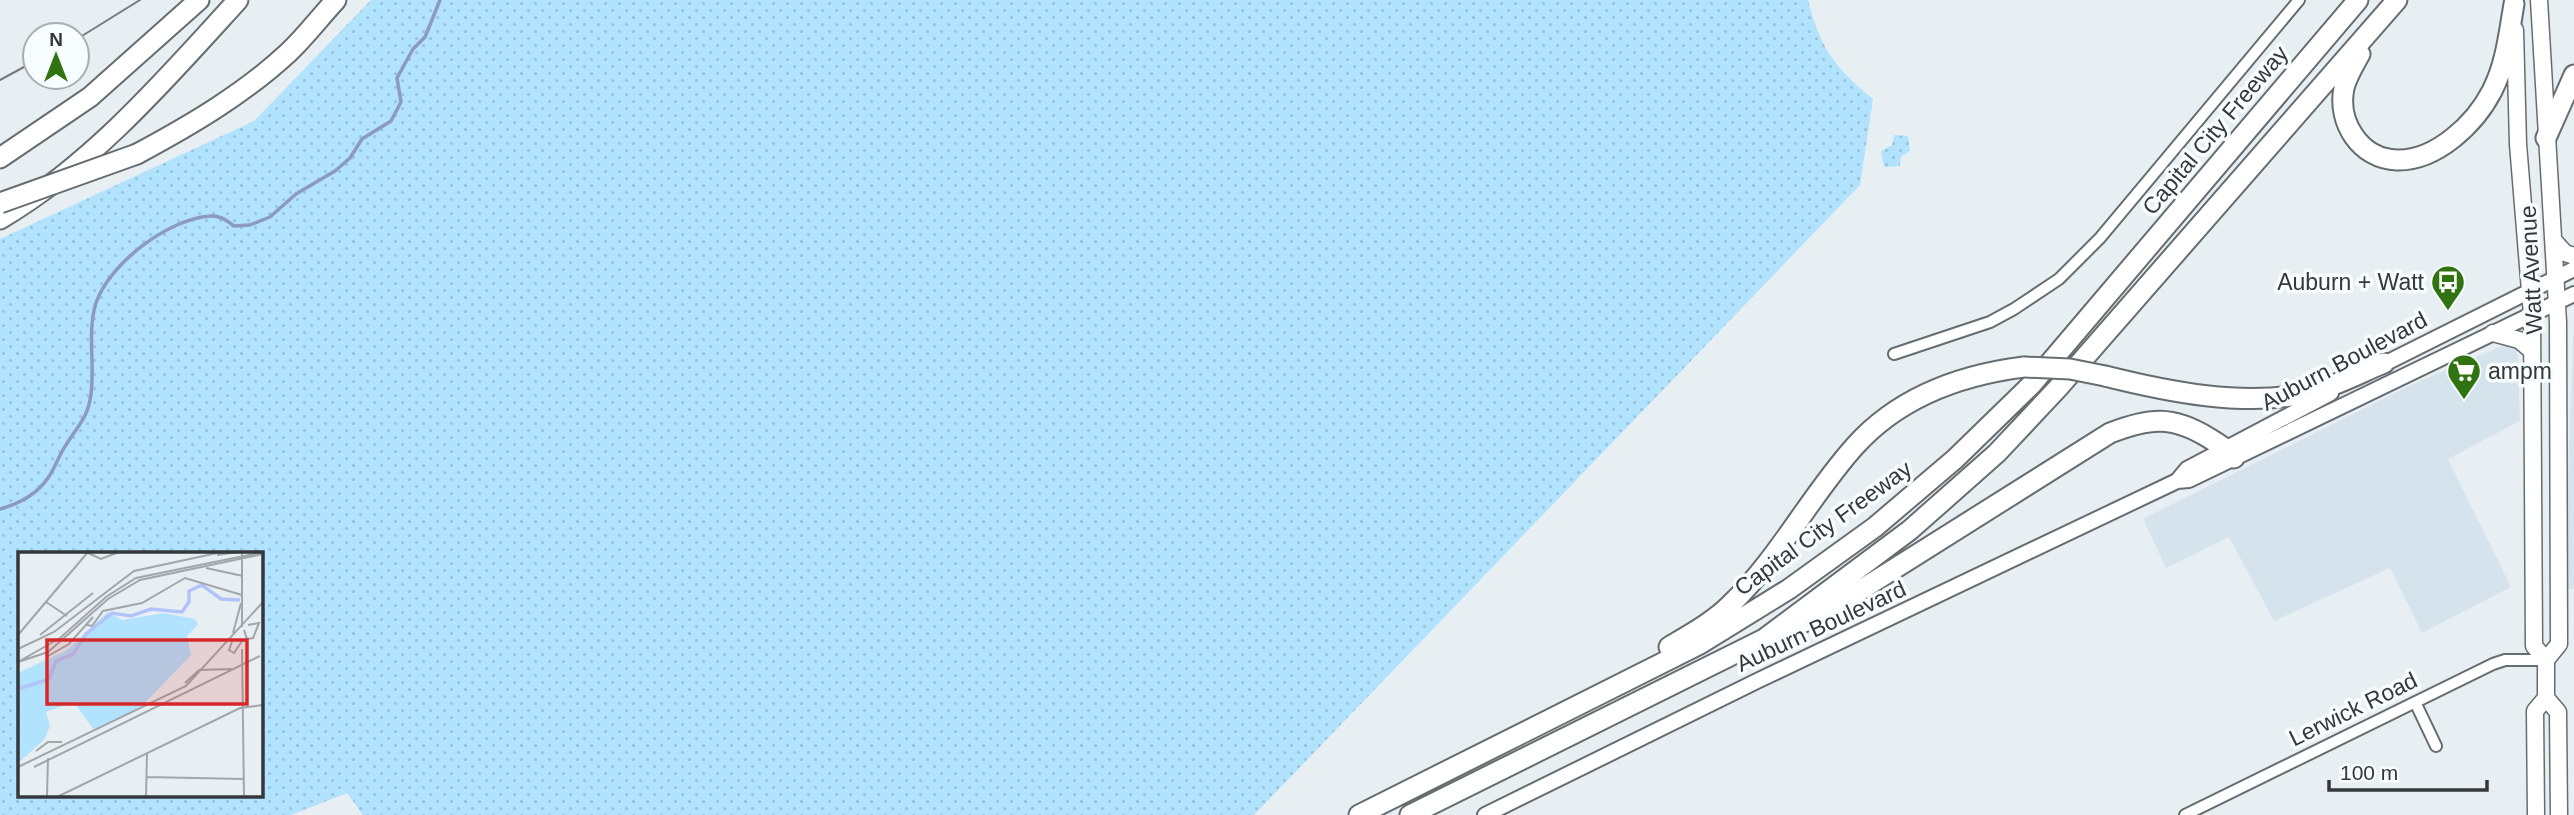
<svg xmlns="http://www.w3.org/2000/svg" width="2574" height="815" font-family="Arial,sans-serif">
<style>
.built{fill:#d5e4ec}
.green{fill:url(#green-dots);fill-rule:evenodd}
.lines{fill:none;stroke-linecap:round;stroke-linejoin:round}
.stream{stroke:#8c99c1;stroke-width:3.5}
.street-casing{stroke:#666d70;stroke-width:14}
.secondary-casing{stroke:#666d70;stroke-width:18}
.primary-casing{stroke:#666d70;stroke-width:19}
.highway-casing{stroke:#666d70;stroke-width:23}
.street{stroke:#fff;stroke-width:10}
.secondary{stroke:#fff;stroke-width:14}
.primary{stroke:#fff;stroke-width:16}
.highway{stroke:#fff;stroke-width:19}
.tram{stroke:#777b7e;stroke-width:2}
.highway-bridge-casing{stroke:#666d70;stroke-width:23;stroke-linecap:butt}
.highway-bridge{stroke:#fff;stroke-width:19}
.labels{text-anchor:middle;stroke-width:7;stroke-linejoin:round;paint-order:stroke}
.street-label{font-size:23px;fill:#35383a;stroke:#f7fcff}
.poi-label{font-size:23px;fill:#35383a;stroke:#f7fcff;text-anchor:end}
.inset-river{fill:none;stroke:#b2c3fb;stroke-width:3.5}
.inset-road{fill:none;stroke:#a0a6a9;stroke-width:2}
.view{fill:#d62828;fill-opacity:0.15;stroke:#d62828;stroke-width:3.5}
.inset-edge{fill:none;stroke:#35383a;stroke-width:3.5}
</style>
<defs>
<pattern id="green-dots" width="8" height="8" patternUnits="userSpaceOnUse" patternTransform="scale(1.75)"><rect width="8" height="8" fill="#b1e2fe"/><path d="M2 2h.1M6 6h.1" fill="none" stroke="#99c3da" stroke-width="1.8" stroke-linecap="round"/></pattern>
</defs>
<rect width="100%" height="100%" fill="#e8eff3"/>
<path class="built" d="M 2574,313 L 2574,589 L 2567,589 L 2567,504 Z
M 2504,345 L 2516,350 L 2518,357 L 2520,421 L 2448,459 L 2511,587 L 2422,633 L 2390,568 L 2274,621 L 2229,537 L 2166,568 L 2143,519 L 2411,385 Z"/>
<path class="green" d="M 371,0 L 1808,0 C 1820,48 1835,68 1873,99 L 1860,185 L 1254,815 L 363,815 L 347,793 L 291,815 L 0,815 L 0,239 L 254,121 ZM 19,554 L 261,554 L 261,796 L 19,796 Z
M 1894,135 L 1908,136 L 1910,151 L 1901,156 L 1900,166 L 1884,167 L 1881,151 L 1892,145 Z"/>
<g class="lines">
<path class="stream" d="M 0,509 C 18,504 37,494 48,478 C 55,468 59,455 66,445 C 78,425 88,418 91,394 C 95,364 87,331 96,303 C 110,263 168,219 210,216 C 220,215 227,221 234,226 L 250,225 L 270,217 L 296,194 L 335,171 L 350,158 L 362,139 L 391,121 L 401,102 L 397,78 L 413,49 L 425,37 L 440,0"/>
<g class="street-casing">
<path id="street" d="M 1894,354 L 1990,322 L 2014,309 L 2059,279 L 2100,238 L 2299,0
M 2415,702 L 2436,746
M 2185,815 L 2493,664 L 2505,660 L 2546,660"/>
</g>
<g class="secondary-casing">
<path id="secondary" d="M 2376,368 L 2574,269
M 2177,481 L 2189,480 L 2574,294
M 1485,815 L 1759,680 L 2177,481 L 2187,469 L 2331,393"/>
</g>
<g class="primary-casing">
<path id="primary" d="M 2539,0 L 2558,322 L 2559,644 L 2546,660 L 2546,698 L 2558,712 L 2559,815
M 2515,30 L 2518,144 L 2532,315 L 2534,646 L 2546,660
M 2553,240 L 2565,253 L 2574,256
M 2493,333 L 2519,340 L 2532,351
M 2536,815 L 2535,711 L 2546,698"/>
</g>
<g class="highway-casing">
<path id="highway" d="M 2360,54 C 2354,65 2347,76 2344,88 C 2337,122 2360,159 2397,160 C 2436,161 2475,124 2492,91 C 2506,64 2509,33 2514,4
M 2546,138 L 2574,75
M 137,154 C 191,125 244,94 289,52 C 306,36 320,17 336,0
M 0,158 L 90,97 L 199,0
M 0,219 C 92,165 167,78 238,0
M 2105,376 C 2169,392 2243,407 2309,393 C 2334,387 2360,373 2384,363
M 1794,627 L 1840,603 L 2110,433 C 2149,418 2172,415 2209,438 C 2219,444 2227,449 2234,458
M 1669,647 C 1689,635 1713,622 1730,605 C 1779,558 1810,496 1855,446 C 1899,397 1960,375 2024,367
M 1359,815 L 1700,644 L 1789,589 L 1875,527 L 1955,459 L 2031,385 L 2358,0
M 1410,815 L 1764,639 L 1910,530 L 1997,453 L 2058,388 L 2397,0"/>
</g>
<use href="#street" class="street"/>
<use href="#secondary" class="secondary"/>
<use href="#primary" class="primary"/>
<use href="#highway" class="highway"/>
<path class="tram" d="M 77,39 L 140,0
M 0,80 L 35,61"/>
<g class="highway-bridge-casing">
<path id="highway-bridge" d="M 0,203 L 137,154
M 2024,367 L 2070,369 L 2105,376"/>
</g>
<use href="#highway-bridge" class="highway-bridge"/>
</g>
<defs>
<g id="bus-pin" transform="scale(1.75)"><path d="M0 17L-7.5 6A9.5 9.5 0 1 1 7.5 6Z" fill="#317310" stroke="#f7fcff"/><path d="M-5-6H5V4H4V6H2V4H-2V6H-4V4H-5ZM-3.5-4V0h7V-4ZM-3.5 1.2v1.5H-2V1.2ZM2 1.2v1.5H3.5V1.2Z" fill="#fff"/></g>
<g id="supermarket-pin" transform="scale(1.75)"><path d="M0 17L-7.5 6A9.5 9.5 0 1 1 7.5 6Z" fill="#317310" stroke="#f7fcff"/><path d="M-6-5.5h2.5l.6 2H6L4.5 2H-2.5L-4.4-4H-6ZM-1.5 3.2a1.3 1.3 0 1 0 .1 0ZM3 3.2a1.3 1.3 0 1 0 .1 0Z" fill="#fff"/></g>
</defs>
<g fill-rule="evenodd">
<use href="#bus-pin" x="2448" y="282"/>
<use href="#supermarket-pin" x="2464" y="371"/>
</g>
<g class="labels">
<g class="street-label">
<text transform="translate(2215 130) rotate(-50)" y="8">Capital City Freeway</text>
<text transform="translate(2531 270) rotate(-93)" y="8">Watt Avenue</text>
<text transform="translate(2344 361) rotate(-28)" y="8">Auburn Boulevard</text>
<text transform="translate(1823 528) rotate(-36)" y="8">Capital City Freeway</text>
<text transform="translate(1821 626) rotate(-25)" y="8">Auburn Boulevard</text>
<text transform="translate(2353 709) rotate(-26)" y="8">Lerwick Road</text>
</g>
<g class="poi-label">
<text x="2424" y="290">Auburn + Watt</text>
<text x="2488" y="379" text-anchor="start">ampm</text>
</g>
</g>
<g transform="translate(18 552)">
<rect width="245" height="245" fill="#e8eff3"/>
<path d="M 90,60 L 104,68 L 146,61 L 177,67 L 180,72 L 169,84 L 173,103 L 123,155 L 76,178 L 56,150 L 28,160 L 32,174 L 26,188 L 0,211 L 0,121 L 49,98 Z" fill="#b1e2fe"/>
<path class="inset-river" d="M 0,137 L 31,127 L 38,109 L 55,102 L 68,82 L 94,61 L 113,64 L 133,57 L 164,60 L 171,50 L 171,39 L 184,33 L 203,47 L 222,48"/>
<path class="inset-road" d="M 70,1 L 83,7 L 101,0M 199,3 L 220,0M 188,16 L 225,24M 28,50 L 49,64M 69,73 L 74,74 L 85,59 L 124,51 L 167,26 L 224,43M 224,75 L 224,0M 226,78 L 229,87 L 235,86 L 241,71 L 230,73M 215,81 L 223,51M 0,83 L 70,0M 22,83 L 75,41M 214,90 L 211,98 L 216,101 L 224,89M 0,97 L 36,80 L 116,19 L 204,0M 224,97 L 226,245M 30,104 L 51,92 L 75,65M 0,110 L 30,100 L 90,47 L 122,28 L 245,2M 0,110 L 42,86 L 88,45 L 118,26 L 245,0M 167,131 L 181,118 L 214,117M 18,199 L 30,190 L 44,190M 0,215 L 168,134 L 245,50M 16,215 L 242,104M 128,225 L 226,227M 29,245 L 30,206M 39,245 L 222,156 L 245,153M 128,245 L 129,201"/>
<path class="view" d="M 29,88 L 229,88 L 229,152 L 29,152 Z"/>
<rect width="245" height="245" class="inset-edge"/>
</g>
<g transform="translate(56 56)"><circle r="33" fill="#f7fcff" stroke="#a9aeb0" stroke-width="2"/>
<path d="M0-5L12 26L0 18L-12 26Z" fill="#317310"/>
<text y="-10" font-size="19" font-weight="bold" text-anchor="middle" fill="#35383a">N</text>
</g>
<path d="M2329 780v10h158v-10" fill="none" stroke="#35383a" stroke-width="3.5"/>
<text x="2340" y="780" font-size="21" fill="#35383a" stroke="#f7fcff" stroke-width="5" paint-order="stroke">100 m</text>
</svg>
